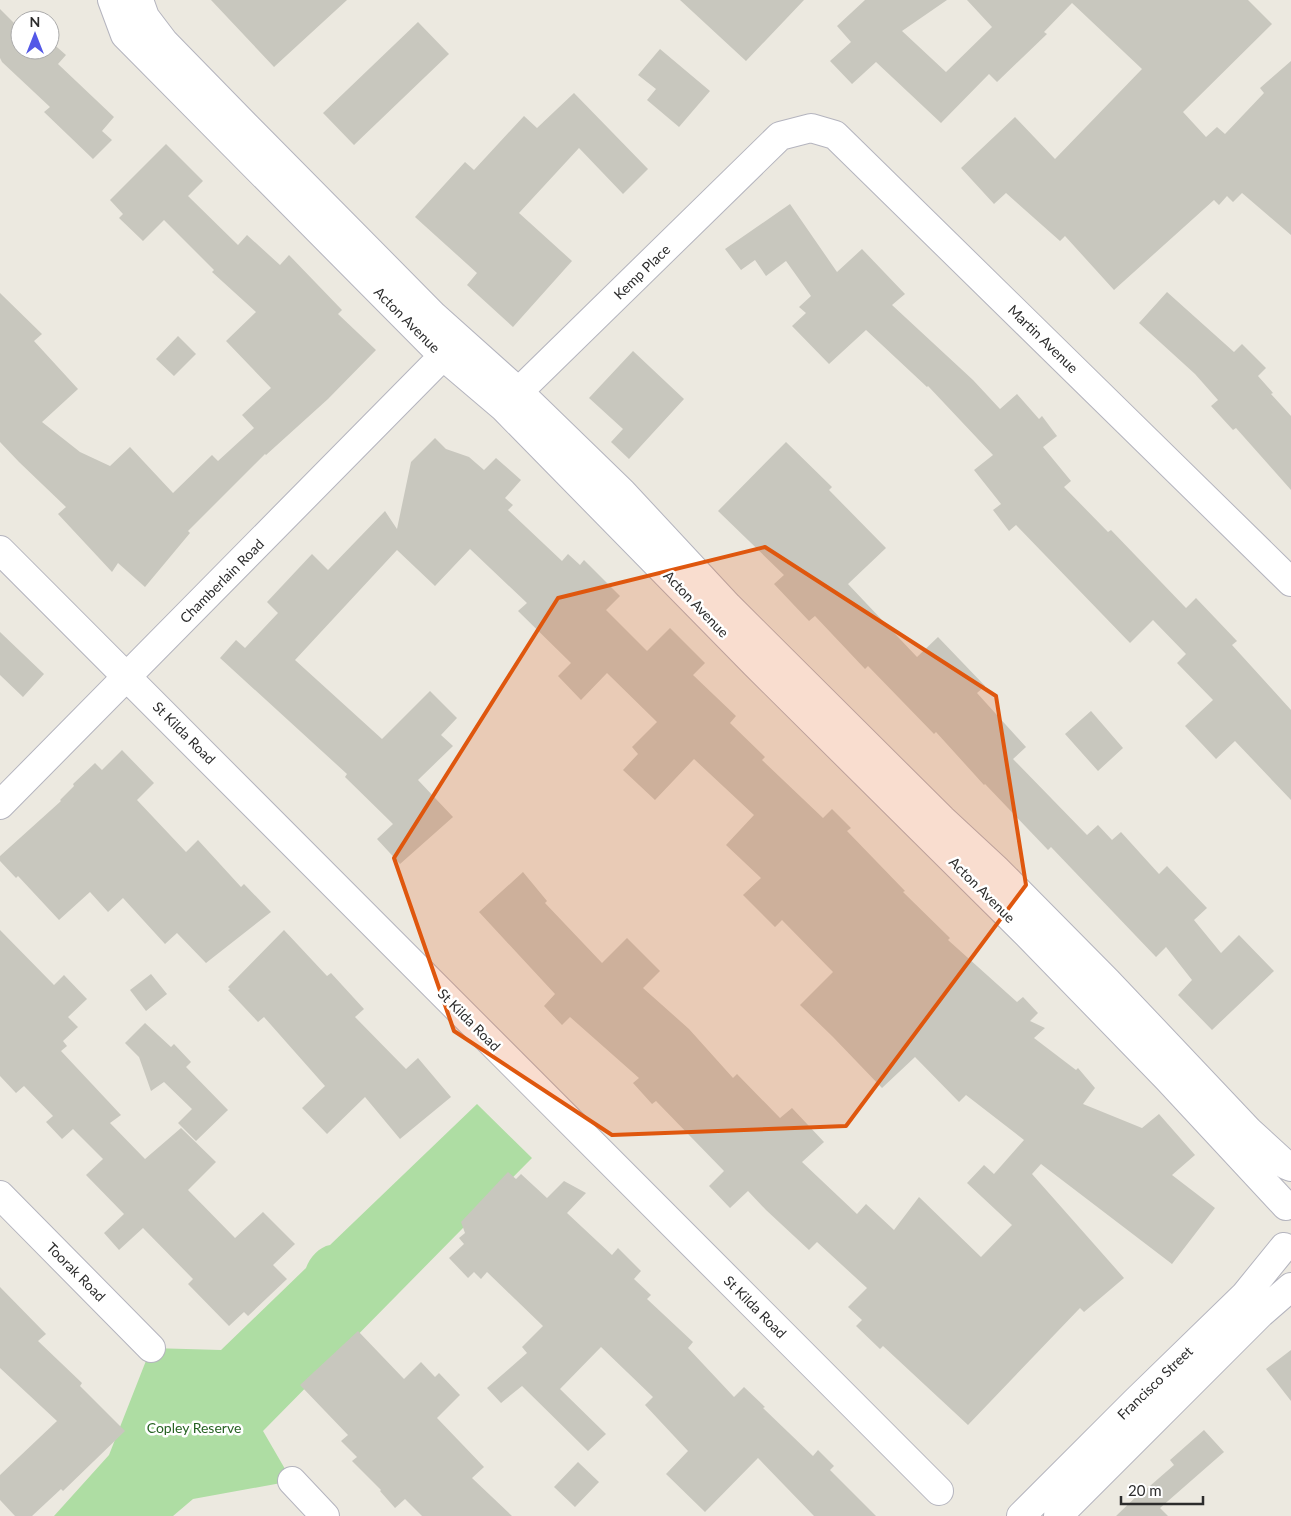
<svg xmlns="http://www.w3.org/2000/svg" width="1291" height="1516" font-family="Lato,sans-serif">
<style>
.green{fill:#aedda3}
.building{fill:#c8c7be}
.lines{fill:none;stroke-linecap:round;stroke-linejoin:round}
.minor-casing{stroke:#b4b4be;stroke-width:30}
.minor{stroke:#fff;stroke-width:28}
.marked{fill:#df570e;fill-opacity:0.2;stroke:#df570e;stroke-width:4;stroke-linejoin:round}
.labels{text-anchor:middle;stroke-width:5;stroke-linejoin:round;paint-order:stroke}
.street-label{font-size:14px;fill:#2c2c2c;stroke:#fff}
.park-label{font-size:14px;fill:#276323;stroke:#fff}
</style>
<rect width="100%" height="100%" fill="#ece9e0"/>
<path class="green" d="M 477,1104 L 532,1158 L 263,1431 L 292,1481 L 193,1499 L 173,1516 L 54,1516 L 109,1455 L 151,1348 L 221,1350 L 306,1268 C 310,1257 319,1247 330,1245 Z"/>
<path class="building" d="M 211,0 L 347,0 L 274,67 Z
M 680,0 L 804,0 L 746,61 Z
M 865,0 L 947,0 L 902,31 L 946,72 L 992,27 L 967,0 L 1248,0 L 1272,24 L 1183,112 L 1206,137 L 1217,127 L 1225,134 L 1264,93 L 1260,88 L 1291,61 L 1291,235 L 1242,193 L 1233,202 L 1227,196 L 1219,205 L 1214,200 L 1114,290 L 1065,236 L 1060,241 L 1006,193 L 994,204 L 961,168 L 1015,117 L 1055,159 L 1142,69 L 1072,3 L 1044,32 L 1047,34 L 997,82 L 989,74 L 941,123 L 876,62 L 852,84 L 830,61 L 851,42 L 837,26 Z
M 0,9 L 20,29 L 20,50 L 50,50 L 50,41 L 66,55 L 58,64 L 114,117 L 102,131 L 112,140 L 93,159 L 44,112 L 50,107 L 2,62 L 0,58 Z
M 418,22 L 449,54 L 354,145 L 323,113 Z
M 660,49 L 710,91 L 679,127 L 647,100 L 656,89 L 638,75 Z
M 574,93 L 648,169 L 623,194 L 579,148 L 519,213 L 572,261 L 513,327 L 467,285 L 477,273 L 415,217 L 465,162 L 474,170 L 524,116 L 537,128 Z
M 166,144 L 203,181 L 188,196 L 238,245 L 247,235 L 280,265 L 289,255 L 342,310 L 338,314 L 376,350 L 328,399 L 266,455 L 265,454 L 188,531 L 190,533 L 145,587 L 118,563 L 112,572 L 58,514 L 66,507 L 19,462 L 0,442 L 0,293 L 42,334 L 34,341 L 78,389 L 42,422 L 80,452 L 110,466 L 130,447 L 173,493 L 212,455 L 218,461 L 254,428 L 242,415 L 271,388 L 226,341 L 256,312 L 212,272 L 214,270 L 164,220 L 143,241 L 119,218 L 123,214 L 110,200 Z
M 790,204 L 837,272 L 862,249 L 905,294 L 892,305 L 973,380 L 1000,409 L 1017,394 L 1039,419 L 1042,416 L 1057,436 L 1043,447 L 1071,481 L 1064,487 L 1108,532 L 1111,530 L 1186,608 L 1196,598 L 1237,641 L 1232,645 L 1291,710 L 1291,800 L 1235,741 L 1216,759 L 1185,726 L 1213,700 L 1177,663 L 1186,654 L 1153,620 L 1130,643 L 1016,525 L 1009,531 L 993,510 L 1001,504 L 974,470 L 993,455 L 928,386 L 927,387 L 866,330 L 829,364 L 792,326 L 806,313 L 799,307 L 811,296 L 786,261 L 766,276 L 755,260 L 741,270 L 725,249 Z
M 1167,292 L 1234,352 L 1242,344 L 1266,368 L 1258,376 L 1273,393 L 1271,394 L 1291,416 L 1291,490 L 1236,428 L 1233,430 L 1211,406 L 1218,400 L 1195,374 L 1139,323 Z
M 178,336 L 196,354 L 174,376 L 156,359 Z
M 633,351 L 684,399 L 629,459 L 611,442 L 623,429 L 589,398 Z
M 435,438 L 446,449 L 469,457 L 484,470 L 496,458 L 521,480 L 505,498 L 513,505 L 508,510 L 562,561 L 568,554 L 580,565 L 584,560 L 620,596 L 606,610 L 647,651 L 670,628 L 705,663 L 693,675 L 736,716 L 730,723 L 765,757 L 762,760 L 823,818 L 832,809 L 851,828 L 847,831 L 905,891 L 903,892 L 950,938 L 948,940 L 1017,1002 L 1023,997 L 1038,1013 L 1030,1021 L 1045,1028 L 1034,1038 L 1076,1070 L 1078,1068 L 1095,1088 L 1083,1104 L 1142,1128 L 1159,1114 L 1195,1155 L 1172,1175 L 1215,1208 L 1172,1264 L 1041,1164 L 1032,1174 L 1124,1278 L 1084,1312 L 1080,1308 L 968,1425 L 883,1346 L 880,1349 L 856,1326 L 862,1320 L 848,1307 L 867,1288 L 817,1242 L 809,1250 L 766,1210 L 748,1191 L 730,1208 L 709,1186 L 724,1171 L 656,1101 L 652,1104 L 633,1083 L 639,1078 L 570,1017 L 562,1025 L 544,1006 L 555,994 L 479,912 L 523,872 L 547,901 L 545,903 L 602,963 L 627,938 L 660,971 L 643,988 L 689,1029 L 733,1078 L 737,1074 L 780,1118 L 792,1108 L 824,1142 L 802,1162 L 857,1214 L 866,1204 L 894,1230 L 919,1197 L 981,1257 L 1012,1225 L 967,1183 L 984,1165 L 994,1174 L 1024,1140 L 966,1095 L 959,1102 L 915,1057 L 882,1088 L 833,1037 L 800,1005 L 833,972 L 782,920 L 775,927 L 743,895 L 761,878 L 726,845 L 754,815 L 694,759 L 655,800 L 623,770 L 638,754 L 632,747 L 657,722 L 607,673 L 581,700 L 558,676 L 571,663 L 518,611 L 527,603 L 470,549 L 435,586 L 397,550 L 295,660 L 382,739 L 430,691 L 457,718 L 441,735 L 453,746 L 418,780 L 453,817 L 400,864 L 377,839 L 393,824 L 345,777 L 347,774 L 220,658 L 236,640 L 245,648 L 278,613 L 267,602 L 312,554 L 328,570 L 385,511 L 397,529 L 411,462 Z
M 786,442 L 832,487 L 829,490 L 886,548 L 848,584 L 917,657 L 938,637 L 985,686 L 977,693 L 1026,747 L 1013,759 L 1087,835 L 1098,825 L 1112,840 L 1121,832 L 1159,874 L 1167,866 L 1207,908 L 1194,920 L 1221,953 L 1239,935 L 1274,971 L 1212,1030 L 1178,995 L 1192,980 L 1166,947 L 1156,957 L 1051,847 L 1048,850 L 985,784 L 984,785 L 936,732 L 934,734 L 868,666 L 865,669 L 815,616 L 809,621 L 774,584 L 784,575 L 718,511 Z
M 0,632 L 44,674 L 23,697 L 0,675 Z
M 1091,711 L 1123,748 L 1098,771 L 1065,734 Z
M 122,750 L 154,783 L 137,800 L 186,852 L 198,840 L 241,887 L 244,884 L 271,912 L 206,963 L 177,933 L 165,944 L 123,898 L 108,912 L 90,892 L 59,920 L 18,876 L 16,878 L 0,861 L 0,856 L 61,801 L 60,800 L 74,786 L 73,784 L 95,763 L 102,770 Z
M 0,930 L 54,985 L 64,975 L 87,999 L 68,1017 L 78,1027 L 63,1041 L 67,1046 L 61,1051 L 121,1115 L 110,1123 L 145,1159 L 181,1128 L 216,1162 L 188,1190 L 235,1238 L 263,1212 L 295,1244 L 273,1265 L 287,1279 L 248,1316 L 244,1312 L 229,1326 L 188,1284 L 193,1279 L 143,1228 L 119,1250 L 104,1233 L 124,1214 L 86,1175 L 103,1159 L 73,1129 L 62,1139 L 46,1122 L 53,1116 L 24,1086 L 16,1093 L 0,1076 Z
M 284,930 L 327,976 L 331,973 L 364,1009 L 355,1017 L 406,1069 L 418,1058 L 451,1097 L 400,1139 L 365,1097 L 327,1134 L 302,1108 L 325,1086 L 264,1017 L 258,1022 L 228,990 L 230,989 L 228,987 Z
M 151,974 L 167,994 L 146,1011 L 130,990 Z
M 145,1023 L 171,1047 L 174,1044 L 191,1062 L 186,1067 L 228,1110 L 196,1141 L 178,1123 L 192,1109 L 164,1082 L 151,1091 L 139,1057 L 125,1043 Z
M 508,1172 L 516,1179 L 521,1174 L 547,1198 L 564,1181 L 586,1193 L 567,1213 L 612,1255 L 618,1248 L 641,1271 L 634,1279 L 651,1295 L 647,1299 L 693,1342 L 688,1348 L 734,1397 L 744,1387 L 765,1407 L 763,1408 L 813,1456 L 818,1450 L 834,1466 L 830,1470 L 876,1516 L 814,1516 L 758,1458 L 705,1512 L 666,1474 L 688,1451 L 645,1405 L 653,1397 L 601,1347 L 560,1389 L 606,1434 L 588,1451 L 522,1386 L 501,1403 L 487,1388 L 527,1353 L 522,1347 L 543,1326 L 487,1272 L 481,1279 L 474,1272 L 468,1278 L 449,1258 L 464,1244 L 459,1238 L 465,1233 L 461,1222 Z
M 0,1287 L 46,1334 L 38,1341 L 82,1383 L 80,1386 L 125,1431 L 63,1491 L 61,1489 L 32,1516 L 15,1516 L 0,1500 L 0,1475 L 57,1421 L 0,1368 Z
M 358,1331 L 404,1379 L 421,1362 L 435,1377 L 439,1373 L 460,1395 L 437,1418 L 484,1467 L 472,1478 L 512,1516 L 422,1516 L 405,1499 L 395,1508 L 380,1491 L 381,1490 L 352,1461 L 357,1457 L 341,1441 L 348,1435 L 300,1385 Z
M 1291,1350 L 1291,1401 L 1266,1369 Z
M 1204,1430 L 1224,1452 L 1160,1508 L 1168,1516 L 1116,1516 L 1142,1491 L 1143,1492 L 1174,1465 L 1170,1460 Z
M 578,1462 L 599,1482 L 575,1507 L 554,1487 Z"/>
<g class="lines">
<g class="minor-casing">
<path id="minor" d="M 112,0 L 125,35 L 443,356 L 503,407 L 756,665 L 1031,938 L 1167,1078 L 1286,1206
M 139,0 L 145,17 L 164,42 L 247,127 L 434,316 L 519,392 L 622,492 L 728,606 L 942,819 L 997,870 L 1107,981 L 1249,1131 L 1286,1165 L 1291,1167
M 506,404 L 780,136 L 811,128 L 835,135 L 1291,582
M 0,550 L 939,1491
M 0,805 L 443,356
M 0,1195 L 151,1348
M 292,1481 L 325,1516
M 1021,1516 L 1136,1401 L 1245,1295 L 1284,1247
M 1058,1516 L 1260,1314 L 1291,1287"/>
</g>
<use href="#minor" class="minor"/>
</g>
<path class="marked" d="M 765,547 L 996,696 L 1026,885 L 846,1126 L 612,1135 L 454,1031 L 394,858 L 558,598 Z"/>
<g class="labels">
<g class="street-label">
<text transform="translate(642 272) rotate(-44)" y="5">Kemp Place</text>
<text transform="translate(407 320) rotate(45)" y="5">Acton Avenue</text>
<text transform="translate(1043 339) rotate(44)" y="5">Martin Avenue</text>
<text transform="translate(222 581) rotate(-45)" y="5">Chamberlain Road</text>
<text transform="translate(696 604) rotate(46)" y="5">Acton Avenue</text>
<text transform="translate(184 733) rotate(45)" y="5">St Kilda Road</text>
<text transform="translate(982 890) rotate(45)" y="5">Acton Avenue</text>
<text transform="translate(469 1020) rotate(45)" y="5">St Kilda Road</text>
<text transform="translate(76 1272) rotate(45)" y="5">Toorak Road</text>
<text transform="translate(755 1307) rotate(45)" y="5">St Kilda Road</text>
<text transform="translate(1155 1383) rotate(-44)" y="5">Francisco Street</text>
</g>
<g class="park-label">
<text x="194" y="1433">Copley Reserve</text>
</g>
</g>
<g transform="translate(35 35)"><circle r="24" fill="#ffffff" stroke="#ababab"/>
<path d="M0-4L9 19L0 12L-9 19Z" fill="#5358e7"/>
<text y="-8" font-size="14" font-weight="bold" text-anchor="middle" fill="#2c2c2c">N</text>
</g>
<path d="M1121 1496v8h82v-8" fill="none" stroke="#2c2c2c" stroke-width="2.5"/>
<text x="1128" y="1496" font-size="15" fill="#2c2c2c" stroke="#ffffff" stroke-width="4" paint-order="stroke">20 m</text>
</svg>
